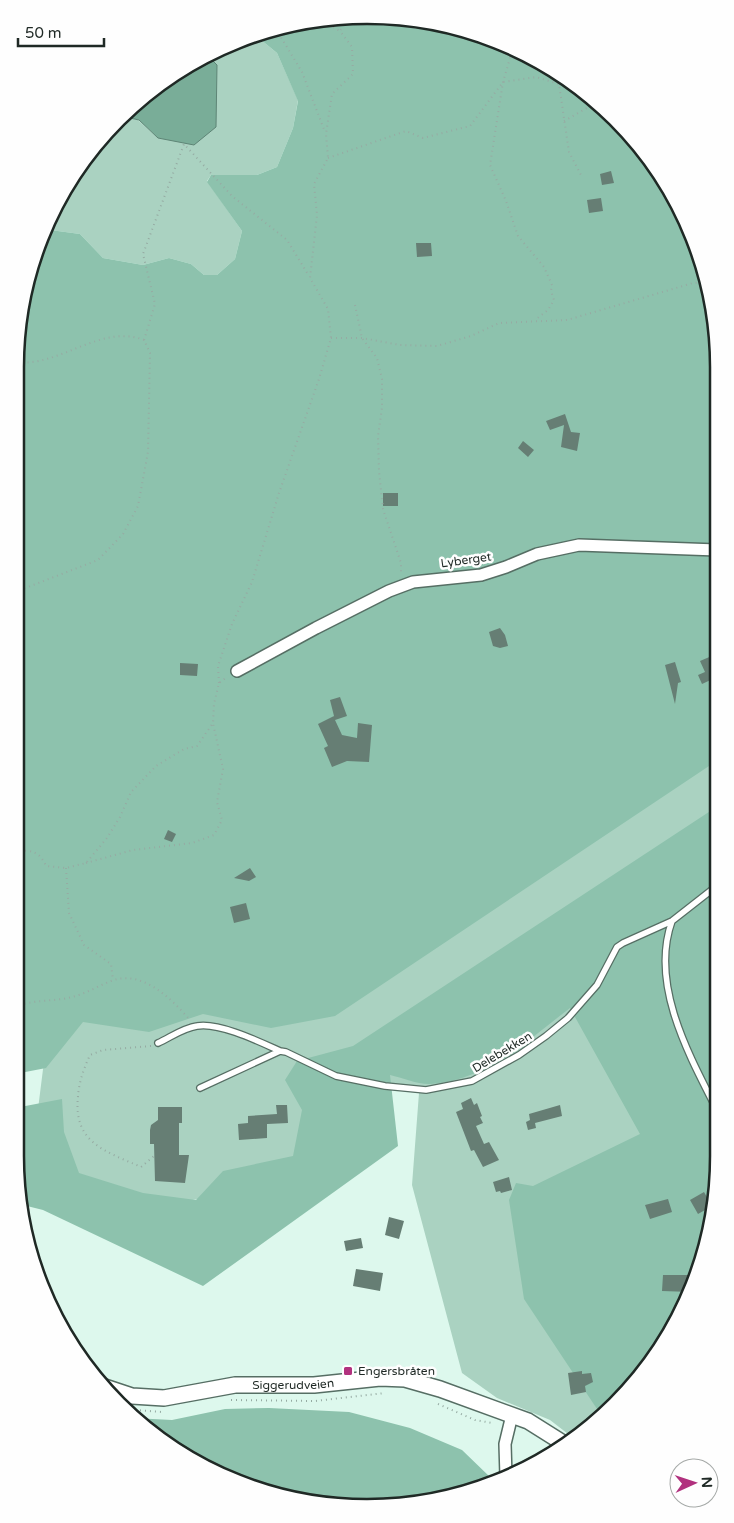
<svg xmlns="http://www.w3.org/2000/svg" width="734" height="1523" font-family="'Varela Round',sans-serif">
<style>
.green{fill:#aad2c1}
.forest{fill:#8dc2ad}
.water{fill:#79ad98;stroke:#5e8576}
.building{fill:#667e74}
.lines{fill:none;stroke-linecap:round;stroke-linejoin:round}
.lane-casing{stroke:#566e64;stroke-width:8}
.street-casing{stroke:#566e64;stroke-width:14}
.secondary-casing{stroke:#566e64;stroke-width:18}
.path{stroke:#96aba3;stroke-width:2;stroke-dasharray:1 4;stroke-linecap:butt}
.lane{stroke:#fff;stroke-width:5.5}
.street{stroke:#fff;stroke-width:11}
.secondary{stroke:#fff;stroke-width:15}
.poi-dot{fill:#b1317e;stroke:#fefefe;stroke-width:2}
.labels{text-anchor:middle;stroke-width:5;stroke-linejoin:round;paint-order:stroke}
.street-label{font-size:12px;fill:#1f2925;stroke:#fefefe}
.poi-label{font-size:12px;fill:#1f2925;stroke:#fefefe;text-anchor:start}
.rim{fill:none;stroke:#1f2925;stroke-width:2.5}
</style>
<rect width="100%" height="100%" fill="#ddf8ed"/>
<path class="green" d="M 255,35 L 277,53 L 298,100 L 293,128 L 277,167 L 257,175 L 211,175 L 207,181 L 242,231 L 235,259 L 217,275 L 204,275 L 191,264 L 169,258 L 143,265 L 103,258 L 80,234 L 43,229 L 74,171 L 118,118 L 121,116 L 138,120 L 158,138 L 217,65 L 207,55 L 233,42 Z
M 716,390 L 719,1156 L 712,1225 L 692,1291 L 660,1352 L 616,1405 L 572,1437 L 550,1420 L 497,1398 L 462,1373 L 412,1185 L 419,1093 L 386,1089 L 278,1186 L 156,1206 L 74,1174 L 35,1133 L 64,902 Z"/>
<path class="forest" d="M 367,15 L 436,22 L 502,42 L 582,88 L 646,152 L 692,232 L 716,321 L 718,760 L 335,1016 L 271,1028 L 203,1014 L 149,1032 L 83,1022 L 46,1068 L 15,1074 L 15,367 L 22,298 L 42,232 L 43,229 L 80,234 L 103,258 L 143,265 L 169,258 L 191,264 L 204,275 L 217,275 L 235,259 L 242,231 L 207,182 L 211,175 L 257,175 L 277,167 L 293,128 L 298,101 L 277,53 L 255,35 L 299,22 Z
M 718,806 L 719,1156 L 712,1225 L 692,1291 L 660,1352 L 616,1405 L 601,1415 L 524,1299 L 509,1200 L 516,1183 L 533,1186 L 640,1134 L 570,1008 C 528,1040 487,1080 431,1084 C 419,1085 403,1078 390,1075 L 398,1146 L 203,1286 L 43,1210 L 23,1205 L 15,1156 L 15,1108 L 62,1099 L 64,1132 L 79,1173 L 143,1193 L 196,1200 L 223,1171 L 293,1156 L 302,1110 L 285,1080 L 297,1061 L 353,1046 Z
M 269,1408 L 349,1412 L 410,1428 L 462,1450 L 491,1478 L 527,1469 L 413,1505 L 298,1501 L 191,1461 L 133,1418 L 172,1420 L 225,1409 Z"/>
<path class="water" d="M 207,55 L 217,65 L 216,127 L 194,145 L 158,138 L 139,120 L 121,116 L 172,74 Z"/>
<path class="building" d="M 611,171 L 614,183 L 602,185 L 600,174 Z
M 601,198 L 603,211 L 589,213 L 587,200 Z
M 416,243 L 431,243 L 432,256 L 417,257 Z
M 565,414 L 571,432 L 580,433 L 577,451 L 561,447 L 564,425 L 550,430 L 546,421 Z
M 523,441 L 534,450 L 528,457 L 518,448 Z
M 383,493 L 398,493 L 398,506 L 383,506 Z
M 500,628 L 505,635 L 508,646 L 500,648 L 493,646 L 489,632 Z
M 714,655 L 717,661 L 717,677 L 702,684 L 698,675 L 705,672 L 700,661 Z
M 675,662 L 681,682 L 678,683 L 675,704 L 665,665 Z
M 180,663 L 198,664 L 197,676 L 180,675 Z
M 340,697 L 347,716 L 335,720 L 342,735 L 357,738 L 358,723 L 372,725 L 369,762 L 347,761 L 332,767 L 324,748 L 328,746 L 318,724 L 334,716 L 335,720 L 330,700 Z
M 168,830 L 176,834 L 172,842 L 164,839 Z
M 250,868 L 256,877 L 249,881 L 234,878 Z
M 246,903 L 250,919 L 234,923 L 230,907 Z
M 471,1098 L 474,1105 L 477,1103 L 482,1116 L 480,1117 L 483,1123 L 476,1126 L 484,1144 L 489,1142 L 499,1160 L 483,1167 L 474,1150 L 471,1151 L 456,1112 L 463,1109 L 461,1103 Z
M 276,1105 L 287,1105 L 288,1123 L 267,1124 L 267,1138 L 239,1140 L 238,1124 L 248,1123 L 248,1116 L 277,1114 Z
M 560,1105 L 562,1116 L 535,1123 L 536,1128 L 528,1130 L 526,1122 L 530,1120 L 529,1114 Z
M 158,1107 L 182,1107 L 182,1123 L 179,1123 L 179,1155 L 189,1155 L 185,1183 L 155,1181 L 154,1144 L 150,1144 L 150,1130 L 151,1125 L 158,1120 Z
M 509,1177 L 512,1190 L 501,1193 L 500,1191 L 496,1192 L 493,1182 Z
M 704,1192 L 712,1206 L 698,1214 L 690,1200 Z
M 668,1199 L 672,1212 L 650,1219 L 645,1205 Z
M 389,1217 L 404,1221 L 399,1239 L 385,1235 Z
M 361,1238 L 363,1248 L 346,1251 L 344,1241 Z
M 356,1269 L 383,1273 L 380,1291 L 353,1286 Z
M 663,1275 L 695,1275 L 691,1292 L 662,1291 Z
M 582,1371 L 582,1374 L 591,1373 L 593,1382 L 585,1386 L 586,1392 L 571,1395 L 568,1373 Z"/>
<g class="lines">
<g class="lane-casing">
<path id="lane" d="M 672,921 C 649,985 690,1057 719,1114
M 158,1043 C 171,1037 183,1028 197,1026 C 219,1022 260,1042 280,1051
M 200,1088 L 280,1051 L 286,1052 L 336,1076 L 385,1086 L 426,1090 L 472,1081 L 519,1055 L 546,1036 L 568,1018 L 597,985 L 617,947 L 623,943 L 672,921 L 718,885"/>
</g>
<g class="street-casing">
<path id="street" d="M 237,671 L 316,628 L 389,591 L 413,582 L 481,575 L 506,567 L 537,554 L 579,545 L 717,550
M 506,1477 L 505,1444 L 512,1415"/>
</g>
<g class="secondary-casing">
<g id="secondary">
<path id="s1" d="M 102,1386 L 132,1396 L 164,1398 L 235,1385 L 314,1385 L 380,1378 L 405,1379 L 440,1389 L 528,1421 L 563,1443"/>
</g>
</g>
<path class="path" d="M 320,20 L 340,31
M 276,29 L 302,72 L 325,132
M 513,48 L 503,82 L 490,165 L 506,201 L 518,236 L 544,267 L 552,285 L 551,291 L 554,300 L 548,310 L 535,320
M 564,121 L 587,108 L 600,107
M 328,158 L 406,131 L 423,138 L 470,126 L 503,82 L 536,77 L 559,84 L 569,152 L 582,177
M 355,305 L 362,338 L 377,358 L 382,379 L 382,408 L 378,436 L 379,471 L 383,509 L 401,563 L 401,574
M 331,338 L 362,338 L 400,345 L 437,346 L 471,336 L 499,323 L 567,320 L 693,283 L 705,282
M 144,340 L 155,304 L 143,254 L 184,144 L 232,196 L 287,240 L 309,276
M 15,592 L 98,560 L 123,534 L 138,506 L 148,452 L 150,353 L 144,340 C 101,323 59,368 15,362
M 219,683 L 218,666 L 232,624 L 252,582 L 279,493 L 319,379 L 331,338 L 328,309 L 310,278 L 317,215 L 314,184 L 328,158 L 326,134 L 332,94 L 353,74 L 352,47 L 340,31 L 348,17
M 15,850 C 31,851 39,850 46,866 L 66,868 L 86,863 L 107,838 L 120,817 L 131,792 L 156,766 L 184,749 L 197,746 L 213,723 L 214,704 L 219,683 L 227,677
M 86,863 L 133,850 L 192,843 L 214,835 L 222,820 L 217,802 L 223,769 L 213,723
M 66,868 L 69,913 L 84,945 L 111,964 L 113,980
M 15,1007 C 33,999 53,1002 72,997 C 85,994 98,986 111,981 C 141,969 171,998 189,1019
M 151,1046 L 103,1050 L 90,1055 C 84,1068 79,1082 78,1096 C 73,1143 105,1151 141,1167 L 154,1156
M 231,1400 L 315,1401 L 385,1393
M 438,1404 L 475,1420 L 492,1423
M 135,1410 L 162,1412"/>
<use href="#lane" class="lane"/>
<use href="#street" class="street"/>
<use href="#secondary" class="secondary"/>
</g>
<rect class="poi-dot" x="343" y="1366" width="10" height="10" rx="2.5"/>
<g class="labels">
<g class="street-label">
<text transform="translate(466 560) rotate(-8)" y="4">Lyberget</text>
<text transform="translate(502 1052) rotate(-31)" y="4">Delebekken</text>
<text dy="4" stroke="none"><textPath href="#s1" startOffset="194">Siggerudveien</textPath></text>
</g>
<g class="poi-label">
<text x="358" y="1375">Engersbråten</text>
</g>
</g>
<path d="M0 0H734V1523H0ZM367 24H367A343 343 0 0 1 710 367V1156A343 343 0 0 1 367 1499H367A343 343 0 0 1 24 1156V367A343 343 0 0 1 367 24Z" fill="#fefefe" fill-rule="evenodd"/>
<path class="rim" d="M367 24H367A343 343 0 0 1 710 367V1156A343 343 0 0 1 367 1499H367A343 343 0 0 1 24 1156V367A343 343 0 0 1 367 24Z"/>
<g transform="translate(694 1483) rotate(87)"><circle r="24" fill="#fefefe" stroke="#a5a9a7"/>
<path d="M0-4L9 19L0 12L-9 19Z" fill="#b1317e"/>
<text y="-8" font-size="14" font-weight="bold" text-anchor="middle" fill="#1f2925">N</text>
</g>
<path d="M18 38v8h86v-8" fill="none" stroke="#1f2925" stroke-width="2.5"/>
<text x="25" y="38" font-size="15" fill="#1f2925" stroke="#fefefe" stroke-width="4" paint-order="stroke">50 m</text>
</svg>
